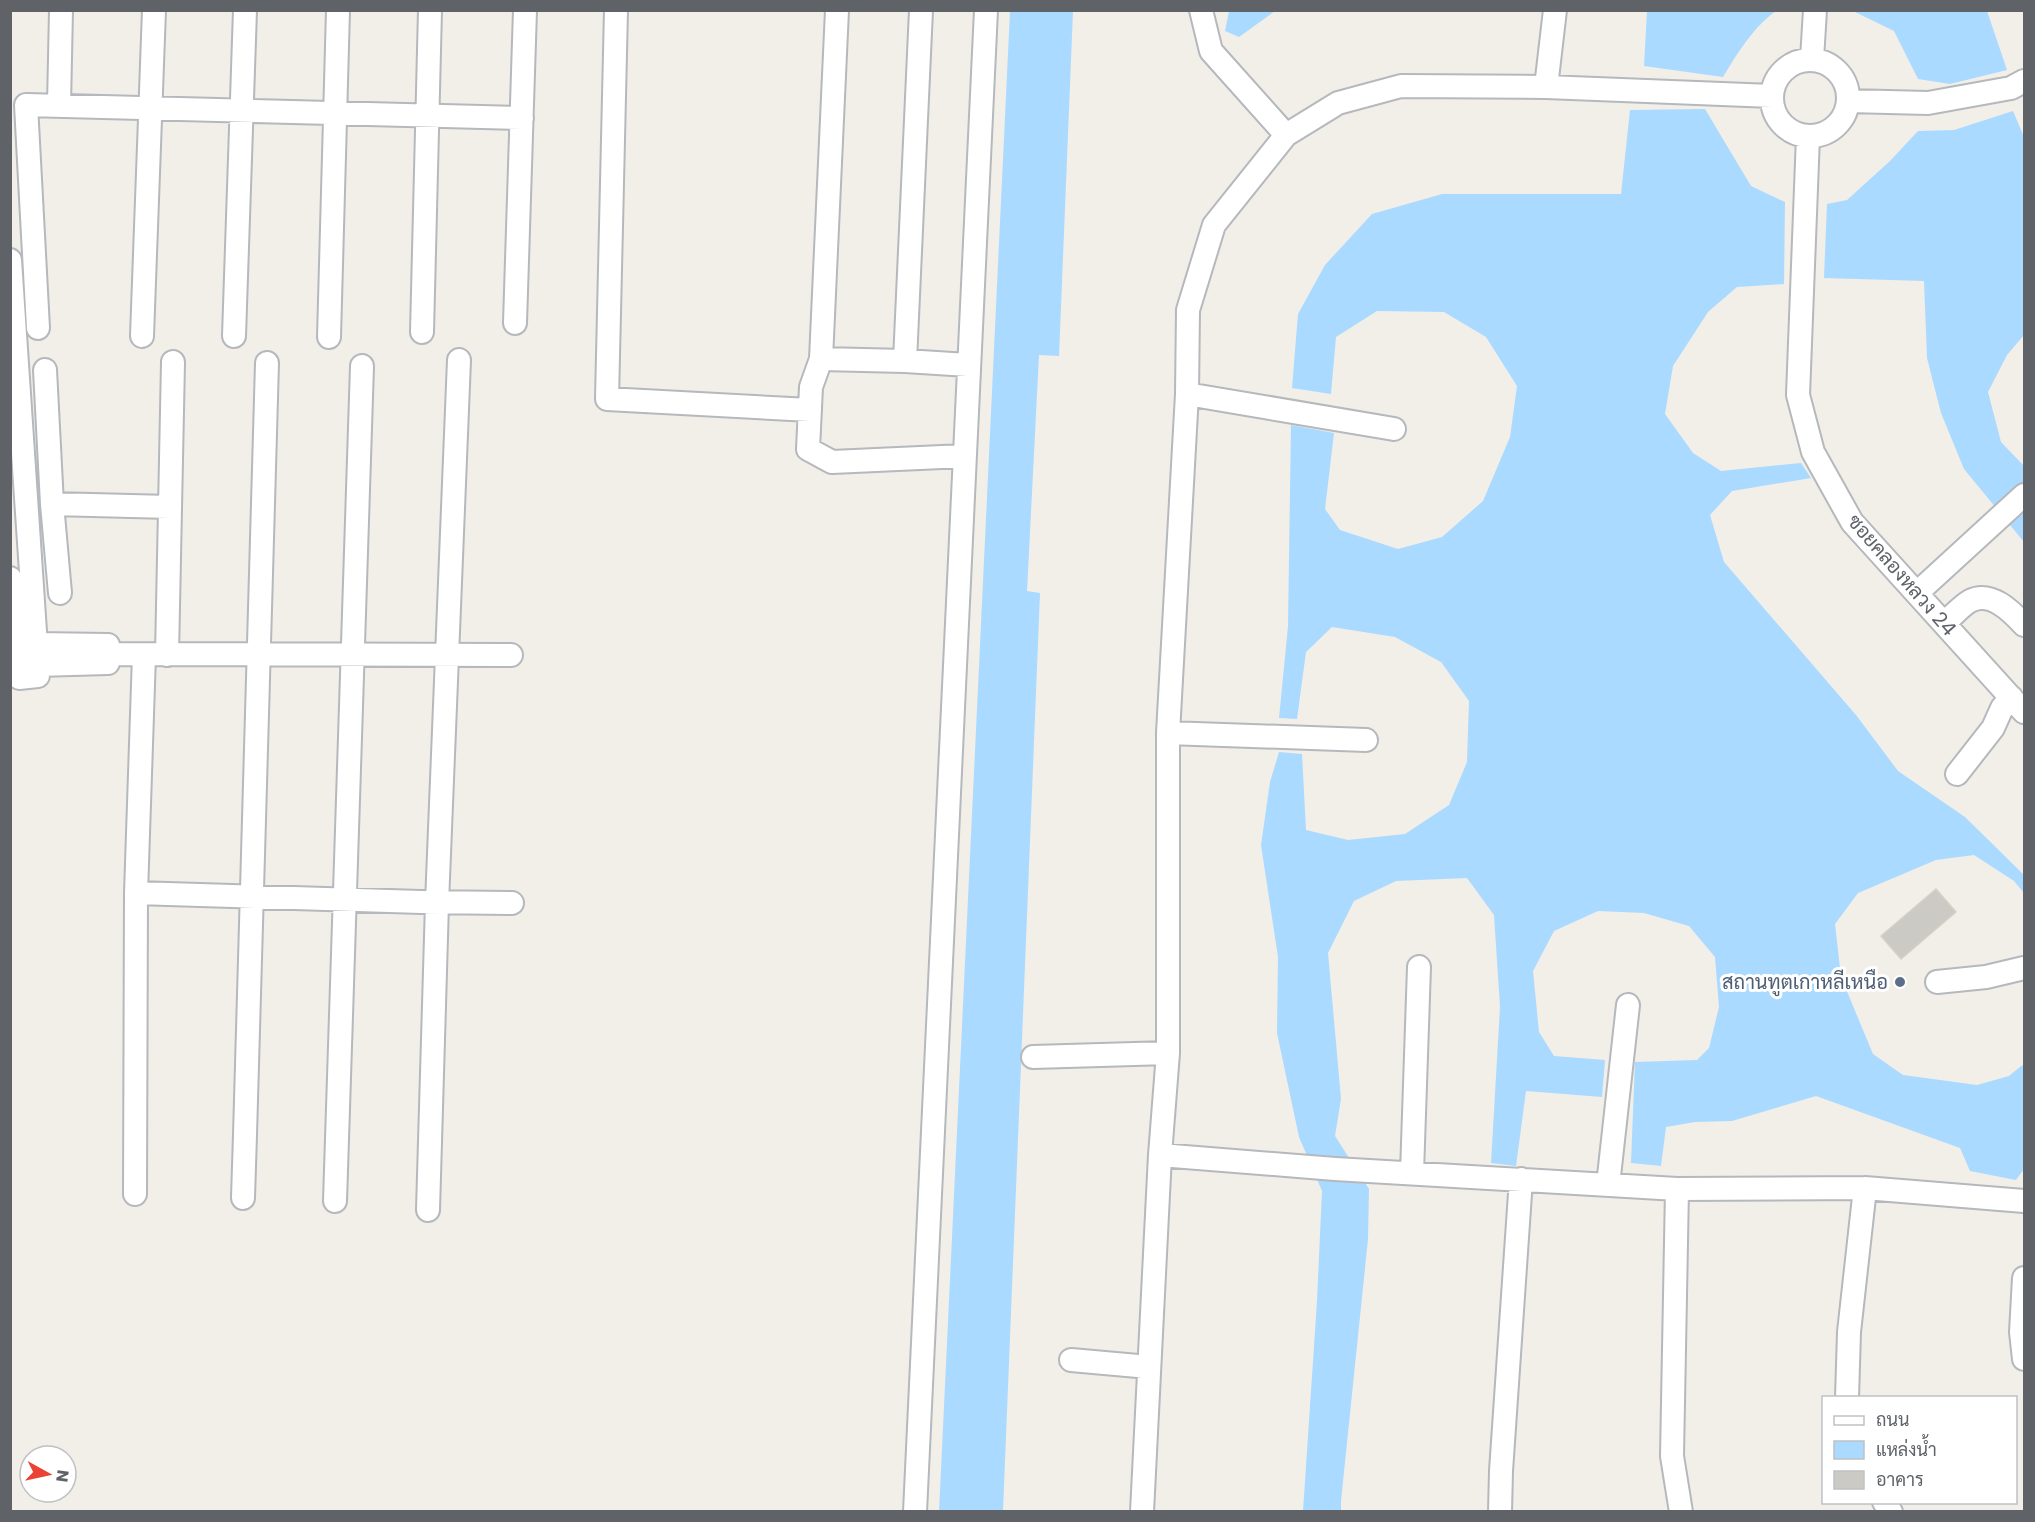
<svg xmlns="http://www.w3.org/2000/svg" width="2035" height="1522" font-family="Poppins,Sarabun,sans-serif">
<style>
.water{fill:#aadaff}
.building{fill:#cccac5;stroke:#d6d1c6;stroke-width:1.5}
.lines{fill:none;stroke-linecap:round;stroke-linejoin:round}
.minor-casing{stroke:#b5b8bc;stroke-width:26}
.minor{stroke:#fff;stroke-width:22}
.service-dot{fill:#5c6f8a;stroke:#fff;stroke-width:2}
.labels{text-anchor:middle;stroke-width:6;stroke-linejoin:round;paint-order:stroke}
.street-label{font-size:20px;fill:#5f6368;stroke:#fff}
.service-label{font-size:20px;fill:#4e5e75;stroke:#fff;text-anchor:end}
</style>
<rect width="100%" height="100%" fill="#f1efe8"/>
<path class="water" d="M 1010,11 L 1073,11 L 1059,356 L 1039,355 L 1027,591 L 1040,593 L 1003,1511 L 939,1512 Z
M 1229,11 L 1229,10 L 1275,11 L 1239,37 L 1225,31 Z
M 1647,11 L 1647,10 L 1776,11 C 1754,26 1737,54 1723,77 L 1644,66 Z
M 1853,11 L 1987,11 L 2007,70 L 1950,84 L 1918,79 L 1894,31 Z
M 1705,109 L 1751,186 L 1785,202 L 1784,284 L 1737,287 L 1708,312 L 1673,366 L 1665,414 L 1693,453 L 1721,471 L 1801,463 L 1811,478 L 1732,491 L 1710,515 L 1724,562 L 1856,715 L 1898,771 L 1965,817 L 2024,875 L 2024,893 L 2014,881 L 1974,855 L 1936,860 L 1858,893 L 1835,924 L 1841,977 L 1873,1054 L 1903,1075 L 1977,1085 L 2009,1076 L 2021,1066 L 2024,1065 L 2024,1169 L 2016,1180 L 1970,1171 L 1960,1148 L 1816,1096 L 1732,1121 L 1695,1122 L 1666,1127 L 1661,1166 L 1631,1163 L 1635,1062 L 1697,1060 L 1709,1048 L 1719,1007 L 1715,957 L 1689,926 L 1644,913 L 1598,911 L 1554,931 L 1533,971 L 1539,1032 L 1554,1056 L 1605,1060 L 1602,1097 L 1526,1091 L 1516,1166 L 1491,1163 L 1500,1007 L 1494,915 L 1467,878 L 1396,881 L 1354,901 L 1328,953 L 1341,1099 L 1335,1136 L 1369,1189 L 1368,1239 L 1341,1501 L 1341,1511 L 1303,1511 L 1317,1301 L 1322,1191 L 1299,1137 L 1277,1033 L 1278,957 L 1261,845 L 1270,782 L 1279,752 L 1302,754 L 1306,830 L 1348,840 L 1405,834 L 1449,805 L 1467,762 L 1469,701 L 1441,662 L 1395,637 L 1332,627 L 1306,652 L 1297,719 L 1279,718 L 1288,626 L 1291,425 L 1334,433 L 1325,509 L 1340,530 L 1398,549 L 1442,537 L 1483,501 L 1510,437 L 1517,386 L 1486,337 L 1444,312 L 1377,311 L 1336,337 L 1331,394 L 1292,388 L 1298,314 L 1325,265 L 1372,214 L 1442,194 L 1621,194 L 1630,110 Z
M 2013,111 L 2024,137 L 2024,335 L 2007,355 L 1988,392 L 2001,442 L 2024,466 L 2024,542 L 1964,469 L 1941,413 L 1927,358 L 1924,281 L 1824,278 L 1827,204 L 1847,200 L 1890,161 L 1918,131 L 1954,130 Z"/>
<path class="building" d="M 1936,889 L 1956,912 L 1901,959 L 1881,936 Z"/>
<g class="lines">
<g class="minor-casing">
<path id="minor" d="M 616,10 L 607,399 L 810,410
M 1201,10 L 1211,51 L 1286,135
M 1812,59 L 1815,10
M1772 98a38 38 0 1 1 76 0a38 38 0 1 1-76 0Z
M 1546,87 L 1555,10
M 1848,101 L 1928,103 L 2011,88 L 2024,81
M 59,105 L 61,10
M 1808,136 L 1798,395 L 1813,452 L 1852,522 L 2024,712
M 10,260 L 38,676 L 19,678 L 10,578
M 515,323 L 525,10
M 38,328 L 26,105 L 522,118
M 422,332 L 430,10
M 142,336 L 154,10
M 234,336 L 245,10
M 329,337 L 338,10
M 821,359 L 837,10
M 905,361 L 921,10
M 45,370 L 52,504 L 60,593
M 1187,394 L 1394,429
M 964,456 L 832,462 L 808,449 L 811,387 L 821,359 L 905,361 L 968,365
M 52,504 L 170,507
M 1917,593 L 2024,495
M 1944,623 C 1952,617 1961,606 1970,601 C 1991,590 2012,612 2024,625
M 36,644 L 108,645 L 108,663 L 37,665
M 108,654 L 511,655
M 144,655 L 136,893 L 421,902 L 512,903
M 167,655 L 173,362
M 1168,733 L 1366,740
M 1957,774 L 1993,728 L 2002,708 L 2011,697
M 1937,982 L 1986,977 L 2024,968
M 1033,1057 L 1168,1053
M 1160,1155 L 1335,1169 L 1677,1189 L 1865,1188 L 2024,1201
M 1412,1173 L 1419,967
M 1608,1185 L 1628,1005
M 1677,1189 L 1672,1456 L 1681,1512
M 135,1194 L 136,893
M 243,1198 C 252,920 258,642 267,363
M 335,1201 L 362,366
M 428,1210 L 437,903 L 459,360
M 2024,1278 L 2021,1332 L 2024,1359
M 1071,1360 L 1149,1367
M 1847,1398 L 1849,1332 L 1865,1188
M 1884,1502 L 1891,1512
M 915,1512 L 986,10
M 1142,1512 L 1160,1155 L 1168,1053 L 1168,733 L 1187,394 L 1188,310 L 1214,225 L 1286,135 L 1338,103 L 1401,86 L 1546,87 L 1772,96
M 1500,1512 L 1501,1471 L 1521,1179"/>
</g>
<use href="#minor" class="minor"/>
</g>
<circle class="service-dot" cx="1900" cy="982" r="6"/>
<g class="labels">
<g class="street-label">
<text transform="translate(1902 575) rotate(49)" y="7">ซอยคลองหลวง 24</text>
</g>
<g class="service-label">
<text x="1888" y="989">สถานทูตเกาหลีเหนือ</text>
</g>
</g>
<rect width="2035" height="1522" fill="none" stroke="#5f6368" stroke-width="24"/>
<rect x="1822" y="1396" width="195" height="108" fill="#ffffff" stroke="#bfc1c3" stroke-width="1.5"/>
<rect x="1834" y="1416" width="30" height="9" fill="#ffffff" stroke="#bfc1c3" stroke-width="1.5"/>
<text x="1876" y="1426" font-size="18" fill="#5f6368">ถนน</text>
<rect x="1834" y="1441" width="30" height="18" fill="#aadaff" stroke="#bfc1c3" stroke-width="1.5"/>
<text x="1876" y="1456" font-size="18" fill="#5f6368">แหล่งน้ำ</text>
<rect x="1834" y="1471" width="30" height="18" fill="#cccac5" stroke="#bfc1c3" stroke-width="1.5"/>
<text x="1876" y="1486" font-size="18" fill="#5f6368">อาคาร</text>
<g transform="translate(48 1474) rotate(98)"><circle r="28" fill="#ffffff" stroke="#bfc1c3" stroke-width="1.5"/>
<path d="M0-4.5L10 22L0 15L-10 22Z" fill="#ea4335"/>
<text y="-9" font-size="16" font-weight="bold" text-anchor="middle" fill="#5f6368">N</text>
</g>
</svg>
